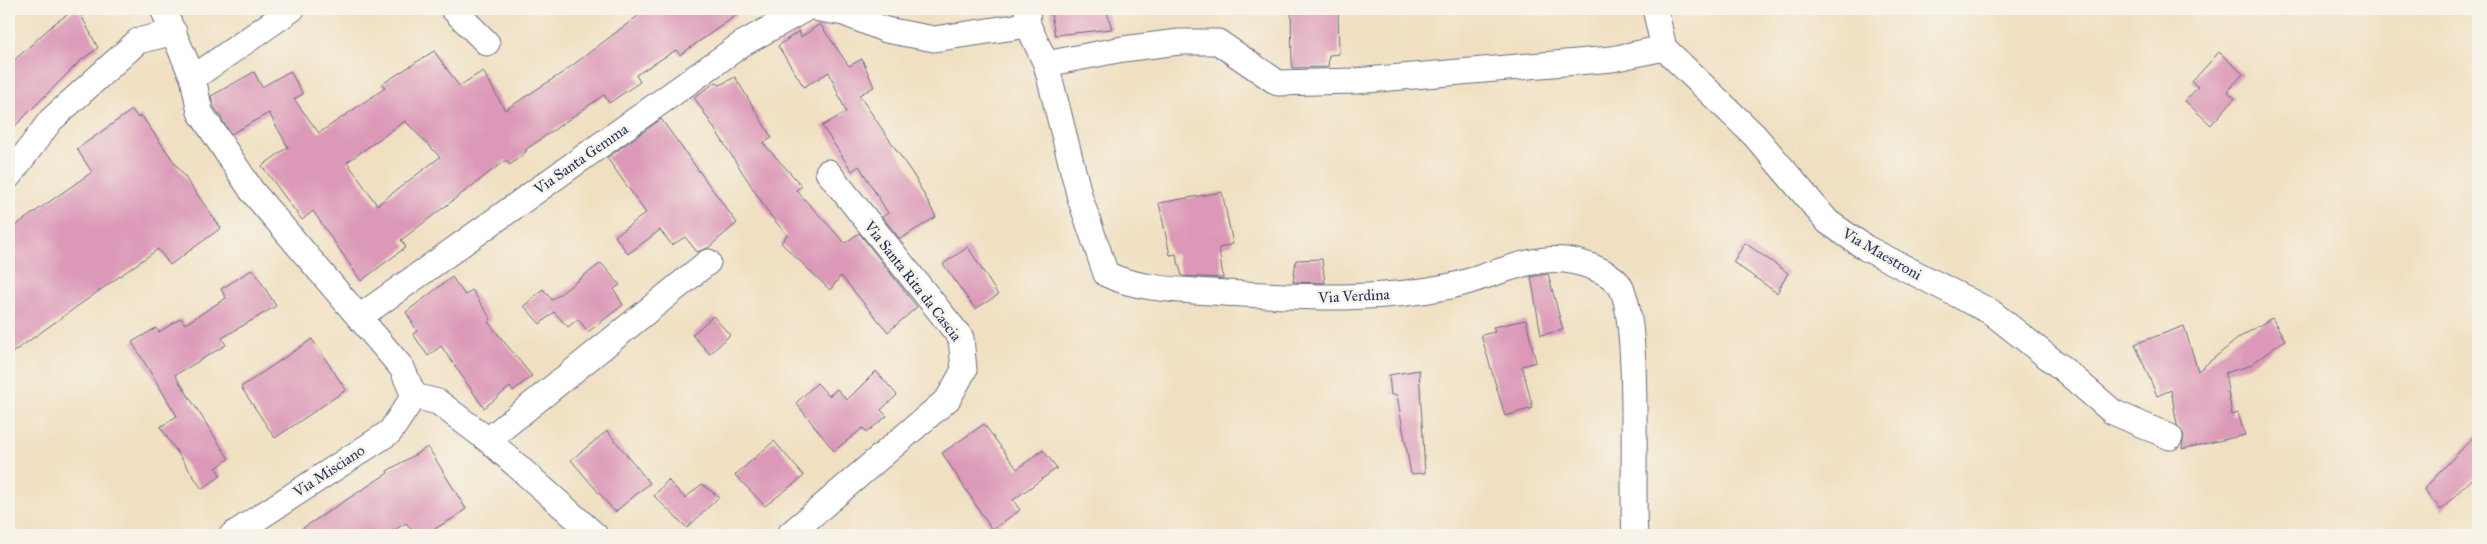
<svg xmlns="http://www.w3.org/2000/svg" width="2487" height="544" font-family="'IM FELL Great Primer',serif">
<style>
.building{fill:#db98b7;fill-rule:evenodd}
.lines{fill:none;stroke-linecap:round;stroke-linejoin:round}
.street-casing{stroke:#666d81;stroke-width:27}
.street{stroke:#fff;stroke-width:25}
.labels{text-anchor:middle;stroke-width:5;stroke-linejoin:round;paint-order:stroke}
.street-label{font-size:15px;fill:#1b2f5e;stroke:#f7f3e8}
</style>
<rect width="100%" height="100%" fill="#f7f3e8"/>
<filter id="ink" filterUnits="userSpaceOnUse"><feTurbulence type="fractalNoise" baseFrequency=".02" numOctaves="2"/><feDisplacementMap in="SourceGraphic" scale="10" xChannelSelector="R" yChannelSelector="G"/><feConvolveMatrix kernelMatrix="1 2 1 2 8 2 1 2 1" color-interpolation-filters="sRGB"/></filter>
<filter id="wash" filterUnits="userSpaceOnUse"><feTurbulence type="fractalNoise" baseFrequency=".0096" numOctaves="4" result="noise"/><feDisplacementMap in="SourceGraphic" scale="20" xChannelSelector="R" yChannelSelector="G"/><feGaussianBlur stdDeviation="1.12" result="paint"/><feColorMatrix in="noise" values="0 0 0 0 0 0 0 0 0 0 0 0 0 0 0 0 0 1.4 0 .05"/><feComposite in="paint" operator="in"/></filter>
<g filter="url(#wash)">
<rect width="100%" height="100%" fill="#f0e0c1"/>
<g id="blocks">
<path class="building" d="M 76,9 L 78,9 L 98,48 L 80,61 L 9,132 L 9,65 L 55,23 Z
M 647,9 L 745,9 L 680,55 L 676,50 L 636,75 L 640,82 L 609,103 L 604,95 L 525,150 L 527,151 L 510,165 L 506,160 L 401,240 L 406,247 L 361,281 L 313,211 L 302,220 L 262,166 L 288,147 L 269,113 L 231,134 L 214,106 L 211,96 L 254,72 L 262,87 L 290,71 L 303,94 L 294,99 L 319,133 L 385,88 L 382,84 L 434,51 L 459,86 L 483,71 L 505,110 L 565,71 ZM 405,121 L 440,157 L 377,205 L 347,162 Z
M 1050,9 L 1106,9 L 1112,29 L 1055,35 Z
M 1291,9 L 1338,9 L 1339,54 L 1329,55 L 1328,67 L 1292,68 Z
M 820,24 L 849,66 L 862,59 L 874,87 L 859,95 L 914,176 L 936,217 L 900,239 L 882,217 L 888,213 L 859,166 L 852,171 L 822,126 L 846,112 L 829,72 L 804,87 L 778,46 L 799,31 L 801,37 Z
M 2219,52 L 2243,74 L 2227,91 L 2235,98 L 2211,125 L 2185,101 L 2198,87 L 2192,82 Z
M 735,77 L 772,138 L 763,143 L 802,186 L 796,190 L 845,243 L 859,233 L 917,307 L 888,332 L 841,276 L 830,290 L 781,243 L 787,235 L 770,215 L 694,97 L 716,82 L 720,85 Z
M 132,110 L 138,118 L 141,115 L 221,228 L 170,265 L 158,249 L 9,355 L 9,230 L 92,172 L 77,149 Z
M 661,119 L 737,223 L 708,248 L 697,252 L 685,237 L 672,245 L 660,230 L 628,254 L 615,236 L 646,213 L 607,158 Z
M 1222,192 L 1233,244 L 1219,248 L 1223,278 L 1182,276 L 1176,254 L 1170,255 L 1159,203 Z
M 1745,243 L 1788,273 L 1777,293 L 1733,262 Z
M 968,247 L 998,295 L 975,309 L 943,264 Z
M 1322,259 L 1325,283 L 1293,282 L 1296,260 Z
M 601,263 L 620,285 L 614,289 L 623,305 L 588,332 L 578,319 L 568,327 L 554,312 L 540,324 L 524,306 L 543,289 L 552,300 Z
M 253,269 L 276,306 L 222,338 L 226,345 L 175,375 L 229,459 L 216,468 L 221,476 L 202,489 L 160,427 L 177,416 L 132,342 L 156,328 L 159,332 L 181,318 L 185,324 L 226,298 L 221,289 Z
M 1548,274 L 1563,330 L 1541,335 L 1531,277 Z
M 452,277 L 465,295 L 472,290 L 491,319 L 488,322 L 532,376 L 513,391 L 510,387 L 484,408 L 441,346 L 428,356 L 413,334 L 417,331 L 406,312 Z
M 713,316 L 730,335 L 710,354 L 692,335 Z
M 2272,318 L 2285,340 L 2249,366 L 2225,373 L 2232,415 L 2238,413 L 2245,435 L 2182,449 L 2184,435 L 2177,425 L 2171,390 L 2157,396 L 2135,344 L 2184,326 L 2198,371 L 2240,337 Z
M 1526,320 L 1536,362 L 1522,366 L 1533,408 L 1505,416 L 1481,335 L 1495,332 L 1493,327 Z
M 312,339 L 346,390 L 275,438 L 241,387 Z
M 1419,370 L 1425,473 L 1411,474 L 1397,395 L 1391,395 L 1389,375 Z
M 876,371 L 897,395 L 881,410 L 887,416 L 867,432 L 863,428 L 834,451 L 796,403 L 817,383 L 829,396 L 837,389 L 847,400 Z
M 984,424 L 1017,469 L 1043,450 L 1057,468 L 1013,500 L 1020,510 L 992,530 L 942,453 Z
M 607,431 L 650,483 L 615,512 L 571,460 Z
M 2478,432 L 2478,472 L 2441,510 L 2424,489 Z
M 774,441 L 804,476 L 765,506 L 735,475 Z
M 428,447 L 466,509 L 452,519 L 424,535 L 416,535 L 406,523 L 386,535 L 292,535 L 388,473 L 387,471 Z
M 668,480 L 685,498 L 702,484 L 719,497 L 687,528 L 654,496 Z"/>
</g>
</g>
<g filter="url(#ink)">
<use href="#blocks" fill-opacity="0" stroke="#666d81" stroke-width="1"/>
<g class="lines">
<g class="street-casing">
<path id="street" d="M 163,9 L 193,78 L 200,112 L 252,191 L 402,368 L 414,396 L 438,402 L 488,440 L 595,535
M 453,9 L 487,43
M 819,9 L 844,13 L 886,30 L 934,39 L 1028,25
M 1027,9 L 1028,25 L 1046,64 L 1080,198 L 1106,274 C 1141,291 1187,290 1225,293 C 1302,297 1374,302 1451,286 C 1488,278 1527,256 1565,260 C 1581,262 1607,270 1618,283 C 1642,310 1631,490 1635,535
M 1655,9 L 1664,48 L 1755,136 L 1828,222 L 1866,248 L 1991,312 L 2063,369 L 2113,412 L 2170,437
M 1046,64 L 1123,49 L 1179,42 L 1218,42 L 1278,83 L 1355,81 L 1612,59 L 1664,48
M 193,78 L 292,9
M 9,176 L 51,120 L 138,41 L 174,32
M 361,316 L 742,44 L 805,9
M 488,440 L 708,262
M 232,535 L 390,432 L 414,396
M 789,535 L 948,399 L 964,370 L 961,338 L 828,172"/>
</g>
<use href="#street" class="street"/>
</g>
</g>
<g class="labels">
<g class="street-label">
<text transform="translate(581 159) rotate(-35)" y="5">Via Santa Gemma</text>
<text transform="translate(1882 254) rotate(30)" y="5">Via Maestroni</text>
<text transform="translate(913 281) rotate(52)" y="5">Via Santa Rita da Cascia</text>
<text transform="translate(1354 296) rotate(-3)" y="5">Via Verdina</text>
<text transform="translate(329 471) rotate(-33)" y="5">Via Misciano</text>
</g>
</g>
<rect width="2487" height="544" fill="none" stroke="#f7f3e8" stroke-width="30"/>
</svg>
